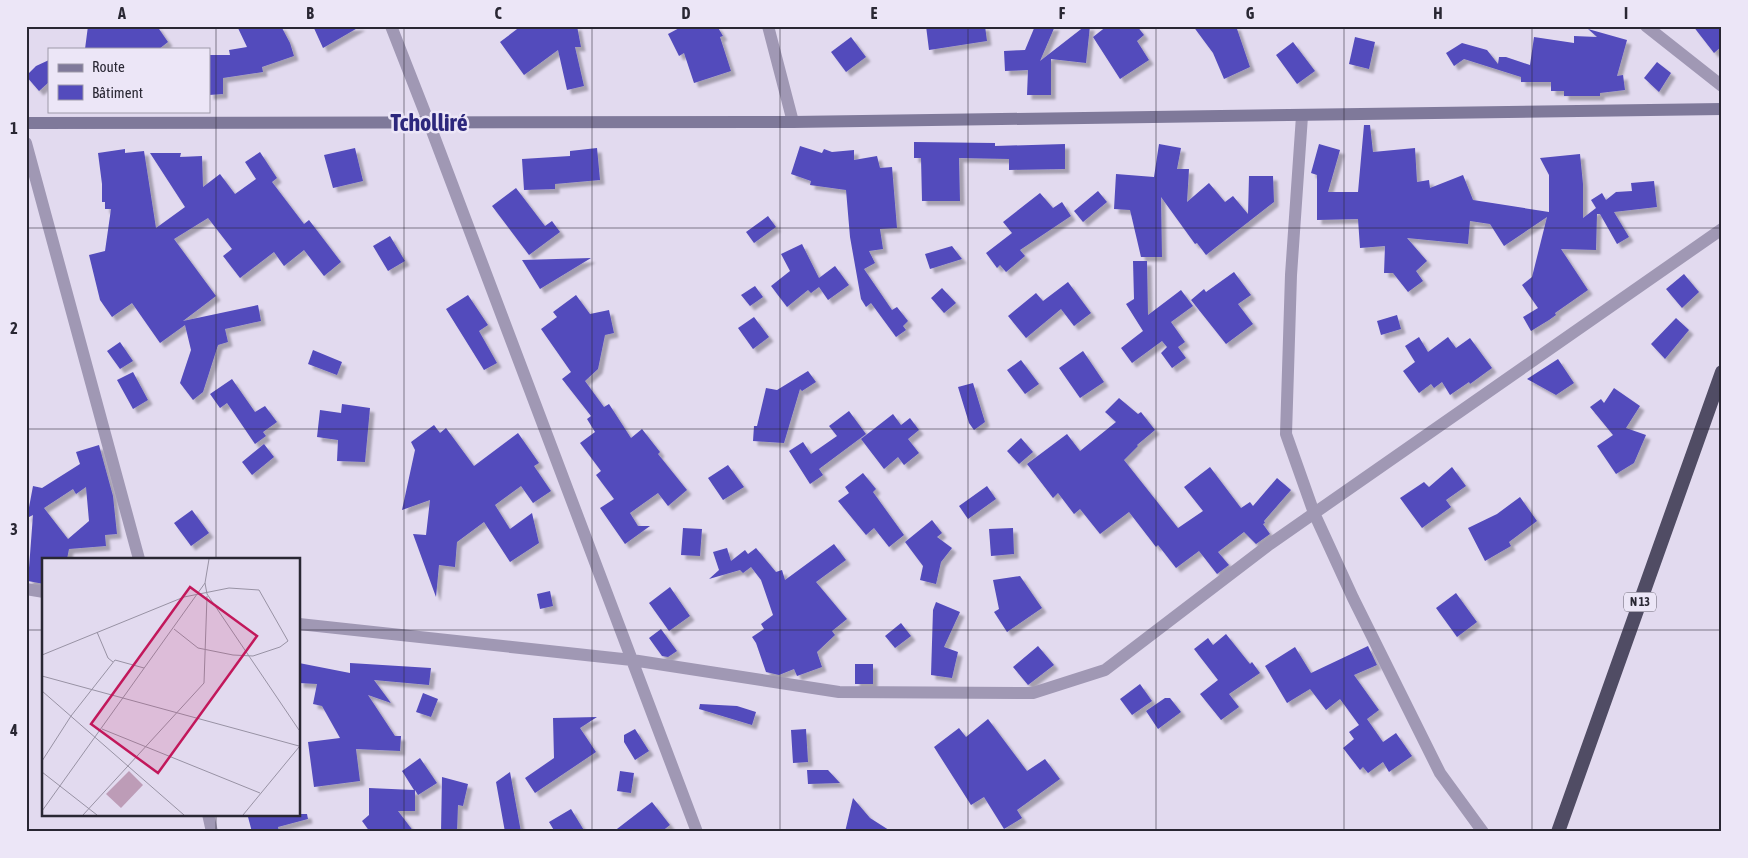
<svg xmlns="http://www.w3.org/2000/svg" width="1748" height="858" font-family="'Asap Condensed',sans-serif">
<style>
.building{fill:#534bbc;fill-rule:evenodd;filter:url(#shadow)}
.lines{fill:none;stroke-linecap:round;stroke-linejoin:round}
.minor{stroke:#a098b4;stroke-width:12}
.secondary{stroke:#7f799a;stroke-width:12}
.trunk{stroke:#504c64;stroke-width:14}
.grid{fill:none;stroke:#292733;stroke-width:1;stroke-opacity:0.55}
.labels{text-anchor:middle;stroke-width:5;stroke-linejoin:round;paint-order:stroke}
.shield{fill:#ece6f7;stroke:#64606e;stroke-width:1}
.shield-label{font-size:12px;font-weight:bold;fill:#292733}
.town-label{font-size:24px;font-weight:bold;fill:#2c277c;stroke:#ece6f7}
.inset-road{fill:none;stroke:#9892a4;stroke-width:1}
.view{fill:#c2185b;fill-opacity:0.15;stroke:#c2185b;stroke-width:2.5}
.inset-edge{fill:none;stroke:#292733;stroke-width:2.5}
.neatline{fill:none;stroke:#292733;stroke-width:2}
.grid-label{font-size:16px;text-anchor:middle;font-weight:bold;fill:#292733}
</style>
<defs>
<filter id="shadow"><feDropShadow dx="4.5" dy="4.5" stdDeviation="1" flood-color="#0004"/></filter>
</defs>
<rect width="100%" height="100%" fill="#e2daef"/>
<path class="building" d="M 88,26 L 157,26 L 168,42 L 159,49 L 85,49 Z
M 237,26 L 281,26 L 290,43 L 294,56 L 262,67 L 263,72 L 223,78 L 223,94 L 209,95 L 209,55 L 230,55 L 229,50 L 247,47 Z
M 313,26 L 361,26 L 323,48 Z
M 521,26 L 577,26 L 581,47 L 575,47 L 584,86 L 567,90 L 558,50 L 524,75 L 500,42 Z
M 683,26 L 717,26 L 723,36 L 720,37 L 731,71 L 694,83 L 684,53 L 679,56 L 668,34 Z
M 926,26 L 985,26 L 987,41 L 929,50 Z
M 1035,26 L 1055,26 L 1040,61 L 1085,26 L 1090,26 L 1086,63 L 1051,59 L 1051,95 L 1027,95 L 1028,70 L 1005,71 L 1004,51 L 1025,50 Z
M 1107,26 L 1137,26 L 1144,35 L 1137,41 L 1149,60 L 1120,79 L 1093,37 Z
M 1193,26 L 1236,26 L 1250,67 L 1224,79 L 1213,53 Z
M 1693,26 L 1722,26 L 1722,46 L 1714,53 Z
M 1588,29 L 1627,40 L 1617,76 L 1623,75 L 1625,90 L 1600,93 L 1600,96 L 1564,96 L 1564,91 L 1551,91 L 1551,82 L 1521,82 L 1521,77 L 1464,59 L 1454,66 L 1446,53 L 1462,43 L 1487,50 L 1498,64 L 1499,57 L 1506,57 L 1530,65 L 1534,37 L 1574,43 L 1574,36 L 1597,37 Z
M 851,37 L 866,57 L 846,72 L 831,52 Z
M 1355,37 L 1375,42 L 1369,69 L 1349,64 Z
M 1293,42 L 1315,71 L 1297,84 L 1276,55 Z
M 49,60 L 49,82 L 39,91 L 26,76 L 36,66 Z
M 1657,62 L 1671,73 L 1659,92 L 1644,78 Z
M 1364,125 L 1370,125 L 1373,152 L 1415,148 L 1417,182 L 1429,180 L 1430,188 L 1463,175 L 1473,200 L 1549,212 L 1549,175 L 1540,158 L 1580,154 L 1583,184 L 1583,218 L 1596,208 L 1591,200 L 1602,193 L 1606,200 L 1616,192 L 1632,191 L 1631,183 L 1654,181 L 1657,207 L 1614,212 L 1629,237 L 1617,244 L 1600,214 L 1597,214 L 1596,250 L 1561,249 L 1588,290 L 1555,313 L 1556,315 L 1549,320 L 1531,331 L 1523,317 L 1538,308 L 1522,285 L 1532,277 L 1547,217 L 1504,246 L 1490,224 L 1470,221 L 1468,244 L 1407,238 L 1427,261 L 1416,271 L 1423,281 L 1408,292 L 1393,273 L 1384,273 L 1385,246 L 1360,248 L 1358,219 L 1317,220 L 1317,175 L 1311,173 L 1319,144 L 1340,150 L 1328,192 L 1358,192 Z
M 914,142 L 995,143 L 995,146 L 1065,144 L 1065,169 L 1009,170 L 1009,159 L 959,158 L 960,201 L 922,201 L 921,158 L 914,158 Z
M 1159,144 L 1181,148 L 1177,169 L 1189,169 L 1187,202 L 1209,183 L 1225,202 L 1233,196 L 1248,214 L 1249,176 L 1273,176 L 1274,202 L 1206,255 L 1197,243 L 1195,244 L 1161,197 L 1162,257 L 1141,257 L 1130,210 L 1114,209 L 1116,174 L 1154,177 Z
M 800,146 L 822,153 L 824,149 L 832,152 L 854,150 L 854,160 L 877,156 L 880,168 L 892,167 L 897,228 L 880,229 L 883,249 L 869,251 L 875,263 L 864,269 L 892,310 L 897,307 L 908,321 L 903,326 L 906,330 L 896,337 L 871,303 L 866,307 L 861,299 L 850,237 L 846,190 L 810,185 L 811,181 L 791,174 Z
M 355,148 L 363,181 L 333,188 L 324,155 Z
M 597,148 L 600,180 L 555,184 L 555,189 L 524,190 L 522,159 L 570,156 L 570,151 Z
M 125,149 L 125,153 L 144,151 L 156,228 L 185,207 L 150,153 L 181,153 L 180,157 L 202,156 L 203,187 L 220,174 L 235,194 L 256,179 L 245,162 L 260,152 L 277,178 L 272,182 L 304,224 L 309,220 L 341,262 L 324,276 L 304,250 L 284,266 L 274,252 L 240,278 L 223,256 L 232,249 L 208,218 L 174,239 L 216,296 L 183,321 L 258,305 L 261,321 L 225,329 L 228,342 L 218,345 L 203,392 L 193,400 L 180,383 L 191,350 L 185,325 L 160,343 L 132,303 L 112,317 L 100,300 L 89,255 L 105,251 L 111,209 L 105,209 L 105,202 L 102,202 L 102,184 L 98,153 Z
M 516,188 L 545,226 L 552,221 L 560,232 L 529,255 L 492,206 Z
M 1098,191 L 1107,202 L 1083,222 L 1074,211 Z
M 1040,193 L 1053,208 L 1062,202 L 1071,216 L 1020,250 L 1025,256 L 1006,272 L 1000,265 L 997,268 L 986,253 L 1012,233 L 1003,222 Z
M 768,216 L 776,227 L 754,243 L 746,232 Z
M 390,236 L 405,261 L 388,271 L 373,246 Z
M 802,244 L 819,278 L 835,266 L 849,285 L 828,300 L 819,287 L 811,293 L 808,290 L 787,307 L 771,286 L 790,271 L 781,254 Z
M 952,246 L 962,259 L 930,269 L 925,254 Z
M 591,258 L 540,289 L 522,260 Z
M 1133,261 L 1147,261 L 1148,315 L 1181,290 L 1193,306 L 1171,322 L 1185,342 L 1178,347 L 1186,358 L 1172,368 L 1161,353 L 1167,347 L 1162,341 L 1132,363 L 1121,348 L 1143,331 L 1126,304 L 1134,299 Z
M 1234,272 L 1251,295 L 1238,304 L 1253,324 L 1226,344 L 1191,300 L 1204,289 L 1206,292 Z
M 1684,274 L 1699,292 L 1682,308 L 1666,289 Z
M 1068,282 L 1091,313 L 1074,326 L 1061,309 L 1026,338 L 1008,316 L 1036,293 L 1043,301 Z
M 755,286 L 763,297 L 750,306 L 741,295 Z
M 942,288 L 956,303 L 944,313 L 931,298 Z
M 468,295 L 488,325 L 479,331 L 497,363 L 484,370 L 446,309 Z
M 576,295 L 590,314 L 609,310 L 614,333 L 605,335 L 598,369 L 585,381 L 604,407 L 609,404 L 631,438 L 642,429 L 660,452 L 658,454 L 687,490 L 668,506 L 658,493 L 630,513 L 638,526 L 650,526 L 625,544 L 600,508 L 614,499 L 596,475 L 601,471 L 580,443 L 595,432 L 587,419 L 591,416 L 562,379 L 571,372 L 541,329 L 557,317 L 553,312 Z
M 1397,315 L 1401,329 L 1381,335 L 1377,321 Z
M 754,317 L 769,337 L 753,349 L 738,328 Z
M 1676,318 L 1689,330 L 1665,359 L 1651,344 Z
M 1419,337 L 1428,352 L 1448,337 L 1456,348 L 1470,338 L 1492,368 L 1470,384 L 1469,382 L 1450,395 L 1442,382 L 1434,388 L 1431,384 L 1419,393 L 1403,371 L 1415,362 L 1405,346 Z
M 120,342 L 133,361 L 120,369 L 107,351 Z
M 313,350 L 342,362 L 337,375 L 308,364 Z
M 1083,351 L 1104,382 L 1080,398 L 1059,368 Z
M 1558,359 L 1574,383 L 1556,395 L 1527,379 Z
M 1021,360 L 1039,384 L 1025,394 L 1007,370 Z
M 808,371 L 816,382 L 802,391 L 800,389 L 784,443 L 753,441 L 754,426 L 757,426 L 766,388 L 777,390 Z
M 133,372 L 148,400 L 133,409 L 117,380 Z
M 232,379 L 255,412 L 265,406 L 277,422 L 263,432 L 266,436 L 255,444 L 227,403 L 220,408 L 210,394 Z
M 973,383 L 985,422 L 974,430 L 969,423 L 958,387 Z
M 1614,388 L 1640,406 L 1626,428 L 1646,435 L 1634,463 L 1616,474 L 1597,446 L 1613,435 L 1590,407 L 1601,399 L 1604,403 Z
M 1119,398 L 1138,414 L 1141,412 L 1155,430 L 1137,445 L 1138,446 L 1124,460 L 1178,528 L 1203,511 L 1184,487 L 1210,467 L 1241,508 L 1250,502 L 1253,506 L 1277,478 L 1291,490 L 1264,521 L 1265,523 L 1263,524 L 1270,534 L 1256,544 L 1244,532 L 1218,552 L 1229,565 L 1217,574 L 1199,551 L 1176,568 L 1158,545 L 1156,547 L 1129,512 L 1100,534 L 1080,509 L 1074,514 L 1058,493 L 1053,498 L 1027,464 L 1067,434 L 1080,451 L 1116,422 L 1105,412 Z
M 342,404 L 370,408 L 365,462 L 337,461 L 338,440 L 317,437 L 320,410 L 341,413 Z
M 849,411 L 866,434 L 819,469 L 823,475 L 810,484 L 789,451 L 803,442 L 811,454 L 837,436 L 829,426 Z
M 893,414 L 901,425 L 910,418 L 919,430 L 908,439 L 919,453 L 904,465 L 898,457 L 884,469 L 861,439 Z
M 434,425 L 440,433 L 446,428 L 474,466 L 518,433 L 539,463 L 534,466 L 551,491 L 533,503 L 521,486 L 495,505 L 510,529 L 532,513 L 539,543 L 510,562 L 484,522 L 457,542 L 455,567 L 439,565 L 436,597 L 413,534 L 426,535 L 430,500 L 402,510 L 415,450 L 411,442 Z
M 1021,438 L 1033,452 L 1019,464 L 1007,451 Z
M 264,444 L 274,457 L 252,475 L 242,462 Z
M 99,445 L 113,496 L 117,534 L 105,535 L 106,546 L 69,549 L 67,559 L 44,559 L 44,584 L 28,581 L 33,515 L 27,518 L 33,486 L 42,488 L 80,464 L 76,452 ZM 86,487 L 89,521 L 68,539 L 44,508 L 73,489 L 76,494 Z
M 728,465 L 744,487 L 723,500 L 708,478 Z
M 1452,467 L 1466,486 L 1446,500 L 1451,507 L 1422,528 L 1400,498 L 1424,482 L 1429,487 Z
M 863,473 L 876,489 L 873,492 L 904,535 L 889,547 L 874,528 L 866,535 L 838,501 L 849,493 L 845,487 Z
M 987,486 L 996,499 L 968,519 L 959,506 Z
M 1520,497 L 1537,521 L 1509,542 L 1511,546 L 1485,561 L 1468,528 L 1497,514 Z
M 192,510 L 209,533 L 191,546 L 174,523 Z
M 932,520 L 942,533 L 937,537 L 952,548 L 941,562 L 936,584 L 920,580 L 923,566 L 905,542 Z
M 683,528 L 702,529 L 700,556 L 681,555 Z
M 1013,528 L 1014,554 L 991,556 L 989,529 Z
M 834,544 L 846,560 L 816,582 L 847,619 L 832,631 L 835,635 L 817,652 L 822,667 L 797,676 L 794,669 L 779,675 L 766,672 L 756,643 L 752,637 L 764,629 L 761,624 L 773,615 L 761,580 L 751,567 L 743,573 L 740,570 L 709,579 L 719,570 L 713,552 L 727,548 L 731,561 L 745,550 L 748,554 L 756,548 L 776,572 L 782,570 L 785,580 Z
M 1020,576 L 1042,608 L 1007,632 L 994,612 L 999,609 L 993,580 Z
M 670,587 L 690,616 L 669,631 L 649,603 Z
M 550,591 L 553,606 L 540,609 L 537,594 Z
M 1456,593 L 1477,622 L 1457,637 L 1436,608 Z
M 936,602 L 960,612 L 944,647 L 958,652 L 952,678 L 931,675 L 933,610 Z
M 901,623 L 911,636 L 895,648 L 885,636 Z
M 661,629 L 677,651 L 668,657 L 662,656 L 649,638 Z
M 1226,634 L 1250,664 L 1252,662 L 1260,673 L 1229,694 L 1239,707 L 1221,720 L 1200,694 L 1218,680 L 1194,649 L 1208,638 L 1213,645 Z
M 1038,646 L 1054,665 L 1028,685 L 1013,667 Z
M 1368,646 L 1377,665 L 1354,675 L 1379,710 L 1367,719 L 1383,742 L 1396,733 L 1412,756 L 1389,772 L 1383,762 L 1368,773 L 1363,767 L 1360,770 L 1343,748 L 1354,739 L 1349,732 L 1359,725 L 1340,699 L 1326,710 L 1310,689 L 1287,703 L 1265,666 L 1295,647 L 1311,673 Z
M 299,663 L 350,673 L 350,663 L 431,668 L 429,685 L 374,680 L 391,703 L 368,695 L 395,736 L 401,736 L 400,751 L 356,749 L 360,781 L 314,787 L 308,742 L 340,738 L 322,706 L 313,704 L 317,684 L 299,683 Z
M 855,664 L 873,664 L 873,684 L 855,684 Z
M 1140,684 L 1152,701 L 1132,715 L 1120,699 Z
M 423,693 L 438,699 L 431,717 L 416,712 Z
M 1165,698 L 1170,698 L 1181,712 L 1158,729 L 1146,711 Z
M 700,704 L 737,706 L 756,712 L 752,725 L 699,709 Z
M 597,717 L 580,728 L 596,752 L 535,793 L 525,778 L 554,758 L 553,718 Z
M 988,719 L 1027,771 L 1045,759 L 1060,779 L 1017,810 L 1022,818 L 1004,829 L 984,797 L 971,805 L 934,747 L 959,728 L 966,737 Z
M 635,729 L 649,751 L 635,760 L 624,742 L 624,735 Z
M 806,729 L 808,762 L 793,763 L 791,730 Z
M 420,758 L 437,783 L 418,795 L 415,790 L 415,811 L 398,811 L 414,832 L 370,832 L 362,821 L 369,815 L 369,788 L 414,790 L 402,771 Z
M 807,770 L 828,770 L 840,783 L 808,784 Z
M 620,771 L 634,773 L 631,793 L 617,791 Z
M 510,772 L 521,832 L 505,832 L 496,782 Z
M 442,777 L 468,784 L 463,806 L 458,805 L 457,832 L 441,832 Z
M 853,798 L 870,818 L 892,832 L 845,832 Z
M 652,802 L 670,825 L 661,832 L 613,832 Z
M 571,809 L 585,832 L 555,832 L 549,822 Z
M 256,814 L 307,814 L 308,819 L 278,827 L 279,832 L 252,832 L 248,817 Z"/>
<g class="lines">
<path class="minor" d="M 391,26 L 429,123 L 697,832
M 768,26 L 793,122
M 1646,26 L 1722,86
M 1302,116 L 1291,275 L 1286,434 L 1314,513 L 1353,598 L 1440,773 L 1483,832
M 26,143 L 139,559
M 26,589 L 44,592
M 299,624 L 632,660 L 839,692 L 1033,693 L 1105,670 L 1270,544 L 1722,229
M 208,814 L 212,832"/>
<path class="secondary" d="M 26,123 L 793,122 L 1722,109"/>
<path class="trunk" d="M 1558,832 L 1722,372"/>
</g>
<path class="grid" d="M 216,26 L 216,559M 404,26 L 404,832M 592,26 L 592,832M 780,26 L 780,832M 968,26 L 968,832M 1156,26 L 1156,832M 1344,26 L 1344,832M 1532,26 L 1532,832M 26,228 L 1722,228M 26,429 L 1722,429M 26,630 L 44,630M 299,630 L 1722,630M 216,814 L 216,832"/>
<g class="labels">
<rect class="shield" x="1624" y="592.5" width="32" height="19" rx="4"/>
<g class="shield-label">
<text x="1640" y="606">N 13</text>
</g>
<g class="town-label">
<text x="429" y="131">Tcholliré</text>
</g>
</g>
<g transform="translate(42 558)">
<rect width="258" height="258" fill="#e2daef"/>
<path d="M 87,213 L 101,227 L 79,250 L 64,236 Z" fill="#bd9cb7"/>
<path class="inset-road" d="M 167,1 L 163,25 L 165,36 L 257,172M 55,74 L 66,100 L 71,104M 0,97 L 142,39 L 187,30 L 217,32 L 246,83 L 238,89 L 211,98 L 191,97 L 156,90 L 132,71M 0,118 L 257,188M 0,133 L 142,257M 60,171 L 218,235M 0,203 L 29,158 L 73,102 L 102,110M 0,214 L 55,257M 0,253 L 163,25M 41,257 L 162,125 L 165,38M 201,257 L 257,189"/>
<path class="view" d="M 148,29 L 215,78 L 116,215 L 49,166 Z"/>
<rect width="258" height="258" class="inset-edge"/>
</g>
<rect width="1748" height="858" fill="none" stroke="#ece6f7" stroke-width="55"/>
<rect x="48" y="48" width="162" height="65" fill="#ece6f7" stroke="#9e9aa9"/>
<rect x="58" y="64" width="25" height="8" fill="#7f799a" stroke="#9e9aa9"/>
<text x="92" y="72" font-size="15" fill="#292733">Route</text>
<rect x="58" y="85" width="25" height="15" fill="#534bbc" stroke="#9e9aa9"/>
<text x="92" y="98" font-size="15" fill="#292733">Bâtiment</text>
<rect x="28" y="28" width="1692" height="802" class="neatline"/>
<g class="grid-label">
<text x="122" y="19">A</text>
<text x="310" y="19">B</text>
<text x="498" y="19">C</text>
<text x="686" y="19">D</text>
<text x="874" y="19">E</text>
<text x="1062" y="19">F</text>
<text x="1250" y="19">G</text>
<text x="1438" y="19">H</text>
<text x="1626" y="19">I</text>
<text x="14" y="134">1</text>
<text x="14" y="334">2</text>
<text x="14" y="535">3</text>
<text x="14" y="736">4</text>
</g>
</svg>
